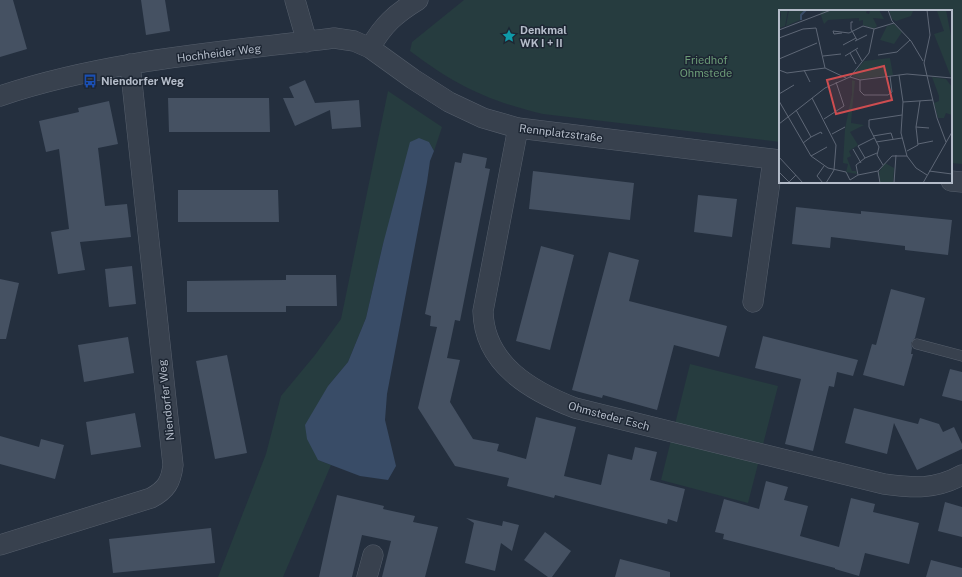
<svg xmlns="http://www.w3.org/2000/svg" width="962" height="577" font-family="'Public Sans',sans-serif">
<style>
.green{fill:#263c3f}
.water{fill:#394c67}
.building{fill:#455162}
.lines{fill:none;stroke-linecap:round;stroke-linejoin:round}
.lane-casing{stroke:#565f6c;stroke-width:11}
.street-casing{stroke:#565f6c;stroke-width:21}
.lane{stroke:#38414e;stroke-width:10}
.street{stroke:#38414e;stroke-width:20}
.labels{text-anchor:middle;stroke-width:3;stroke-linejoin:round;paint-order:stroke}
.poi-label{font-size:11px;font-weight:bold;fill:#b4bcc9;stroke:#1d2633;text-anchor:start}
.street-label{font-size:11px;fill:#b4bcc9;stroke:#1d2633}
.park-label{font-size:11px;fill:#6b9a76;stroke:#1d2633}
.inset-river{fill:none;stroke:#394c67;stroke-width:2}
.inset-road{fill:none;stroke:#5e6776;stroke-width:1}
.view{fill:#ce4d50;fill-opacity:0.15;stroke:#ce4d50;stroke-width:2}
.inset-edge{fill:none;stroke:#b4bcc9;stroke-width:2}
</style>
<rect width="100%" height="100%" fill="#242f3e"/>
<path class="green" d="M 464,0 L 962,0 L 962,164 L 951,163 L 951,11 L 780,11 L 780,142 L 543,114 C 488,101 455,85 410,51 L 412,42 Z
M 388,91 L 442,127 L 434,151 L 429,142 L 383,244 L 366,318 L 348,362 L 328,386 L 318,460 L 331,465 L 283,577 L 218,577 L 266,454 L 281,396 L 315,355 L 341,319 Z
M 690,364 L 778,386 L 748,503 L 661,480 Z"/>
<path class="water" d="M 419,138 L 429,142 L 434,151 L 430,161 L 427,182 L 387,394 L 385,420 L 396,466 L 388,480 L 360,476 L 318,460 L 307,439 L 305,425 L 328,386 L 348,362 L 366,318 L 383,244 L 410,142 Z"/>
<path class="building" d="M 0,0 L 13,0 L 27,49 L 0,57 Z
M 141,0 L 165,0 L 170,31 L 146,35 Z
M 305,80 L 315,103 L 359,100 L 361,127 L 332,129 L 330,110 L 295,126 L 283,98 L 294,98 L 289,87 Z
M 168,98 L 269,98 L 270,132 L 169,132 Z
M 109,101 L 118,144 L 98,148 L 105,206 L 127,204 L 131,237 L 80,242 L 85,270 L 58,274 L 51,232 L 69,229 L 59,149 L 46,152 L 39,121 L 79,112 L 78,108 Z
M 463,153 L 487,158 L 485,168 L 490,169 L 460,321 L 455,320 L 447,358 L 460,360 L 450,402 L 473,439 L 499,444 L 497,451 L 526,459 L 536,417 L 576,427 L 564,476 L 601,485 L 608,454 L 632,460 L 635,447 L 657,452 L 650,480 L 685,489 L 677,522 L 668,519 L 667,524 L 555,495 L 554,498 L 507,486 L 509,478 L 455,466 L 418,408 L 437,327 L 430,326 L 431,316 L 425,314 L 455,162 L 461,163 Z
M 533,171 L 634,183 L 630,220 L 529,209 Z
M 178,190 L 278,190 L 279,222 L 178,222 Z
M 698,195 L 737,199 L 732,237 L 694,232 Z
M 796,207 L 861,214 L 861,211 L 952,220 L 948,255 L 905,250 L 905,246 L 831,237 L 830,248 L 792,244 Z
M 541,246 L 574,255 L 550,350 L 516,341 Z
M 609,252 L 639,260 L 629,301 L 727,326 L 719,357 L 674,345 L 657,410 L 603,395 L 602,398 L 572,390 Z
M 132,266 L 136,304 L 109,307 L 105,269 Z
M 286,275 L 336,275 L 337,306 L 286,306 L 286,312 L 187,312 L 187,281 L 286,280 Z
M 0,279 L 19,283 L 6,339 L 0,339 Z
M 891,289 L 925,298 L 915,338 L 911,343 L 912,348 L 911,354 L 913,354 L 904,386 L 863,375 L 872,344 L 876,345 Z
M 763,336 L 858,360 L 853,376 L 837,372 L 834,387 L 829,386 L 813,451 L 785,444 L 801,379 L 755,368 Z
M 128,337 L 134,373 L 84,382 L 78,345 Z
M 227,355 L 247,453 L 215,459 L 196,361 Z
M 950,369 L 962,372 L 962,401 L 942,396 Z
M 854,408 L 918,424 L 920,418 L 939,424 L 943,432 L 954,427 L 962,444 L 962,449 L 917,470 L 894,423 L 887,454 L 845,443 Z
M 135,413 L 141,447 L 91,455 L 86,422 Z
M 0,436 L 39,447 L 41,439 L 64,445 L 55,479 L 0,464 Z
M 766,481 L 788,487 L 784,500 L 808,506 L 800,536 L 839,547 L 851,498 L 875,504 L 873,512 L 919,523 L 909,564 L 865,553 L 859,576 L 835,569 L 835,568 L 723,539 L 724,534 L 715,532 L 724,499 L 759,509 Z
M 337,495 L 384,506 L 383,509 L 415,516 L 413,522 L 438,527 L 425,577 L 382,577 L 391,541 L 362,535 L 352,577 L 319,577 Z
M 945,502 L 962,507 L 962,537 L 938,531 Z
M 466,518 L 502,526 L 503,521 L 519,525 L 512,551 L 501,543 L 495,571 L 465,563 L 474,523 Z
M 211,528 L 215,563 L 113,573 L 109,539 Z
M 545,532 L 571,551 L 552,577 L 548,577 L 524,560 Z
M 620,559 L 670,572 L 670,577 L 615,577 Z
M 931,560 L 962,568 L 962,577 L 926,577 Z"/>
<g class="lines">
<g class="lane-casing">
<path id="lane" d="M 917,344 L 962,356"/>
</g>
<g class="street-casing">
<path id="street" d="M 295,0 L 307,42
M 370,48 C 383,25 395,14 418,0
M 0,96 C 107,60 222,52 334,38 L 354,41 L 370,48 L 413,79 L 449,102 L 483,118 L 518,128 L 780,160
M 518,128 L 483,311 C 484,364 531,391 575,408 L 884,484 C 913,488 935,490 962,475
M 951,181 L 962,182
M 753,302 L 773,160
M 0,545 L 151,498 C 166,490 171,482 173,465 L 130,64
M 367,577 L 373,555"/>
</g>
<use href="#lane" class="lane"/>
<use href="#street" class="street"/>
</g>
<defs>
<g id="sight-bare" transform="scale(1.08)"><path d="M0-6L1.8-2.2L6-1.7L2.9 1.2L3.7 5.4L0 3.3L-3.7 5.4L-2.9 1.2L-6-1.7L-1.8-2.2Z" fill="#0f9aa8" stroke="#1d2633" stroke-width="2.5" paint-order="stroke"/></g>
<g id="bus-bare" transform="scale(1.08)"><path d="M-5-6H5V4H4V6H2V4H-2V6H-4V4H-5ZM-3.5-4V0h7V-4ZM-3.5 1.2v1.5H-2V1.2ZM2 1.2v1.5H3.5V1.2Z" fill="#1a4fb4" stroke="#1d2633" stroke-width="2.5" paint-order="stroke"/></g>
</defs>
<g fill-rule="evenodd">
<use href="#sight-bare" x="509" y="36"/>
<use href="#bus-bare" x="90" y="81"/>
</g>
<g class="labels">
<g class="poi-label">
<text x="520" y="34">Denkmal<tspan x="520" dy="13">WK I + II</tspan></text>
<text x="101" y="85">Niendorfer Weg</text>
</g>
<g class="street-label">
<text transform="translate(219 53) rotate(-7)" y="4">Hochheider Weg</text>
<text transform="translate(561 133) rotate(7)" y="4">Rennplatzstraße</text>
<text transform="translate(166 400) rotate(-96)" y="4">Niendorfer Weg</text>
<text transform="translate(609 416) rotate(15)" y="4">Ohmsteder Esch</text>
</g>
<g class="park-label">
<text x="706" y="64">Friedhof<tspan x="706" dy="13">Ohmstede</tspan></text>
</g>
</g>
<g transform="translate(779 10)">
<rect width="173" height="173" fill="#242f3e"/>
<path d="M 0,0 L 9,0 L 6,16 L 0,18 L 2,4 ZM 10,0 L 27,0 L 21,5 L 23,9 L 7,16 ZM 45,0 L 88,0 L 87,3 L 90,4 L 91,0 L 100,0 L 105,9 L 94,8 L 98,16 L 95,19 L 84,15 L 84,10 L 80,11 L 80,8 L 49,10 L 45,14 L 41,3 ZM 110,0 L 134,0 L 134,1 L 132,6 L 117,11 L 113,9 ZM 167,0 L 173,31 L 172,67 L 155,24 L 165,21 L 158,1 ZM 115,14 L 123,22 L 115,34 L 101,30 L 108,16 ZM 111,48 L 114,65 L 82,69 L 73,66 L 85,51 ZM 153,67 L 167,69 L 173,77 L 173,105 L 167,103 L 165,108 L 159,108 L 155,93 L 160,91 L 160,86 ZM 73,70 L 76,71 L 72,113 L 85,115 L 71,122 L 79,135 L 70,141 L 72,146 L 68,148 L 73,161 L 77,161 L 78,164 L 67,162 L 69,154 L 64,153 L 66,119 L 73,84 ZM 106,153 L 115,158 L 114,173 L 101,173 L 100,162 Z" fill="#263c3f"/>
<path class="inset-river" d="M 22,10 L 22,5 L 27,0"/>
<path class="inset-road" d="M 109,0 L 113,11 L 132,31 L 144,51M 148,0 L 151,25 L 145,53 L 158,108 L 167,132M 74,12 L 72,12 L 72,19 L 78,30M 0,20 L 52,0M 63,23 L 55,24 L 54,21 L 70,23 L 84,16 L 95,19M 0,28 L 24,19 L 37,18 L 46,58M 76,31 L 88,25M 64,35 L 77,28M 77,40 L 83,51M 71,43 L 77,54M 99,45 L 118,42 L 131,30M 44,46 L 62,44M 66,46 L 79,38M 0,49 L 38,33M 0,60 L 8,63 L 46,58 L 67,68M 25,60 L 31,72M 120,65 L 124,92 L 122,123 L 128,146 L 137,158 L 148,165M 71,67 L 81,70 L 128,64 L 173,68M 81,70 L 81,81 L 85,85 L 109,85 L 113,82 L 111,66M 0,84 L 15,75M 33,88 L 57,135 L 55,160 L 47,173M 0,91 L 32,146 L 49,158 L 67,162 L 71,170 L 79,165 L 99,161 L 113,146 L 128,146M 124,92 L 154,90M 17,100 L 32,127 L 24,133M 45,109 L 65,96 L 57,72M 0,114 L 46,78 L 71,67 L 90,43 L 95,19 L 115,13M 137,117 L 150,118M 53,124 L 66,117M 94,126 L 112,123 L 114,129M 32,127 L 42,122 L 43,124M 97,132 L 123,128M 139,134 L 154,131M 74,139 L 82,153M 128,141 L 139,135 L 137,117 L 141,91M 32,146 L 48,137M 0,147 L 24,173M 86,148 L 98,143M 104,155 L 98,145 L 100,137 L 90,117 L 90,110 L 123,105M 99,161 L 101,173M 150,161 L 173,164M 0,162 L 10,172 L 17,165M 79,165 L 77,155 L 86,148 L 79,136 L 95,128M 44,173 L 38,166 L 45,156M 115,173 L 117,145M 144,173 L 173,122"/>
<path class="view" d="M 105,56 L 113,90 L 57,104 L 48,70 Z"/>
<rect width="173" height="173" class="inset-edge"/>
</g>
</svg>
